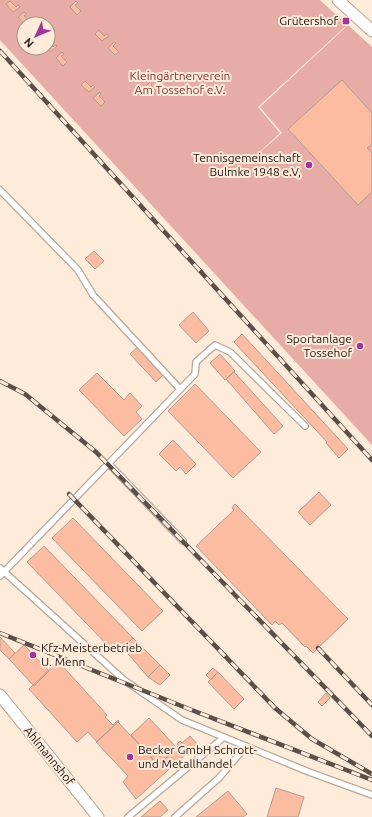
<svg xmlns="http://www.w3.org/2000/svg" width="372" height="817" font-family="Ubuntu,sans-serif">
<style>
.green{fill:#e7aca5;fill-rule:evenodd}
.building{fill:#fbbca2;stroke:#b49d93}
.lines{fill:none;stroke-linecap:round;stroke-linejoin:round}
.lane-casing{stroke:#b8a697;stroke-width:8}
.street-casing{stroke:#b8a697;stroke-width:13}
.lane{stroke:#fff;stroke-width:5.5}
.street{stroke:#fff;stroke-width:11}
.rail-casing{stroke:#5a5048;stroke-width:4.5}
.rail{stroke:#feebda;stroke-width:3;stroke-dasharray:9;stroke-linecap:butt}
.poi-dot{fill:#a03697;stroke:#feebda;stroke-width:1.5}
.labels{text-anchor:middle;stroke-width:4;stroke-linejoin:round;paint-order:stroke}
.poi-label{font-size:12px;fill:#1f1813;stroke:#feebda;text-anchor:end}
.park-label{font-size:12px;fill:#82322e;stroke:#feebda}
.street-label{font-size:12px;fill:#1f1813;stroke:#feebda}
</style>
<rect width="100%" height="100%" fill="#feebda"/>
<path class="green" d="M 0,0 L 320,0 L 347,25 L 258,107 L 280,133 L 251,160 L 282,133 L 260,107 L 348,25 L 372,47 L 372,445 L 0,40 ZM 24,24 L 48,24 L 48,48 L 24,48 Z"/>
<path class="building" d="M 10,1 L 16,7 L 18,5 L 20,7 L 13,12 L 6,4 Z
M 76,1 L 78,3 L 75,5 L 81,11 L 77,15 L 70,7 Z
M 24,12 L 26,14 L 24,16 L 30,21 L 27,24 L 24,24 L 18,17 Z
M 99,30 L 104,36 L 107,34 L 109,36 L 102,41 L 95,34 Z
M 48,41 L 53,47 L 55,45 L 57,46 L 50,52 L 47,48 L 48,48 Z
M 114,42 L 116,43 L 113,46 L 119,52 L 115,55 L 108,48 Z
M 62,52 L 64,54 L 61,56 L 67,62 L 63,66 L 56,58 Z
M 137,70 L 142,76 L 145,74 L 146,76 L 140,81 L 133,73 Z
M 342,80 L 372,113 L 372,144 L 367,148 L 372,153 L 372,192 L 358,205 L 288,129 Z
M 85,81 L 91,87 L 93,85 L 95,87 L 89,92 L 81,85 Z
M 151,81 L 152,83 L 151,85 L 156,91 L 153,95 L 145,87 Z
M 100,92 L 101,94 L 99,96 L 105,102 L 101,106 L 93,98 Z
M 94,251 L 104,261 L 95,269 L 85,259 Z
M 193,312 L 209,331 L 196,343 L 179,325 Z
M 242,334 L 348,449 L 339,458 L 326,443 L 327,442 L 234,342 Z
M 139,346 L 165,373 L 156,382 L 130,354 Z
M 220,354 L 235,371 L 225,380 L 210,363 Z
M 234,372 L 283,426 L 274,434 L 226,379 Z
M 97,373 L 124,400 L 130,393 L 142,406 L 136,412 L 142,419 L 124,436 L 79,390 Z
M 195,384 L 261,452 L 233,478 L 168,411 Z
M 173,440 L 196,464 L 186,474 L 180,467 L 176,471 L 159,454 Z
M 319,492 L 331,505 L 310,525 L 298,512 Z
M 235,504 L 348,619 L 313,653 L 306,646 L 305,647 L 282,623 L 279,625 L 275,621 L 272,625 L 196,546 L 234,510 L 232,508 Z
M 73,518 L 163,611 L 142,631 L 52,538 Z
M 44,546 L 133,638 L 116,654 L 27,562 Z
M 0,637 L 15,653 L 9,659 L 0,650 Z
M 133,638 L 160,665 L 148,677 L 123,648 Z
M 24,645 L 49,671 L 34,686 L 9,659 Z
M 58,661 L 107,715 L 105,717 L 113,725 L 118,720 L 119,721 L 97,742 L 88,732 L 77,742 L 29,689 Z
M 160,665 L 170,675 L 160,685 L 148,677 Z
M 213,668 L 218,672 L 211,680 L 206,675 Z
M 218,672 L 244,699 L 234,709 L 208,682 Z
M 326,693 L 330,698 L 322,706 L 318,702 Z
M 149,718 L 177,748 L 158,765 L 131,735 Z
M 118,722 L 158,765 L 179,746 L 177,744 L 180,741 L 182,743 L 190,736 L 197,744 L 136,799 L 123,782 L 128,776 L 96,742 Z
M 276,788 L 304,797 L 298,817 L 267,817 Z
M 228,791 L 247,814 L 243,817 L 196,817 Z
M 160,801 L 168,810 L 160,817 L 141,817 Z"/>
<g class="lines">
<g class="lane-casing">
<path id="lane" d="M 0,190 L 78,270 L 93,295 L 180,389
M 108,463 L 183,541
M 0,568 L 124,680 L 182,720 L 309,772 L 372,795
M 0,576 L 195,374 L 196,362 L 215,345 L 230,352 L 305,426
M 128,817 L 224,737
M 175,817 L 219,778 L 246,746"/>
</g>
<g class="street-casing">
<path id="street" d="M 338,0 L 372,31
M 0,695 L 98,817"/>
</g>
<use href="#lane" class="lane"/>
<use href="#street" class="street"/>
<g class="rail-casing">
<path id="rail" d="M 0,51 L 372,460
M 0,381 L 25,394 L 96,452 L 372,736
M 69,494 L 275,708 L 312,739 L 372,774
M 0,633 L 189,709 L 372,780
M 318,648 L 372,705"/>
</g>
<use href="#rail" class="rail"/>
</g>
<g class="poi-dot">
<rect x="342" y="17" width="8" height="8" rx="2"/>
<circle cx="309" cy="165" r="4"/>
<circle cx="360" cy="346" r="4"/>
<circle cx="33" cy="655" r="4"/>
<circle cx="130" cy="757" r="4"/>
</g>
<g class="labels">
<g class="poi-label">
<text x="338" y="25">Grütershof</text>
<text x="301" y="162">Tennisgemeinschaft<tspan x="301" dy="14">Bulmke 1948 e.V,</tspan></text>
<text x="352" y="343">Sportanlage<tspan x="352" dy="14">Tossehof</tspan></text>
<text x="41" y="652" text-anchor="start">Kfz-Meisterbetrieb<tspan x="41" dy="14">U. Menn</tspan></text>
<text x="138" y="754" text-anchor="start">Becker GmbH Schrott-<tspan x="138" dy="14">und Metallhandel</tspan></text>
</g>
<g class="park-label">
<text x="180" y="80">Kleingärtnerverein<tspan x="180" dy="14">Am Tossehof e.V.</tspan></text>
</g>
<g class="street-label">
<text transform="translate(49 756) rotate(51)" y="4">Ahlmannshof</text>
</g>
</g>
<g transform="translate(36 36) rotate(226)"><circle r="19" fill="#feebda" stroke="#a5978a"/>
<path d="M0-3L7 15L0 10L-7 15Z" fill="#a03697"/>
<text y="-6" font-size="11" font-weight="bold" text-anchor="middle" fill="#1f1813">N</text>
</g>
</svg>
